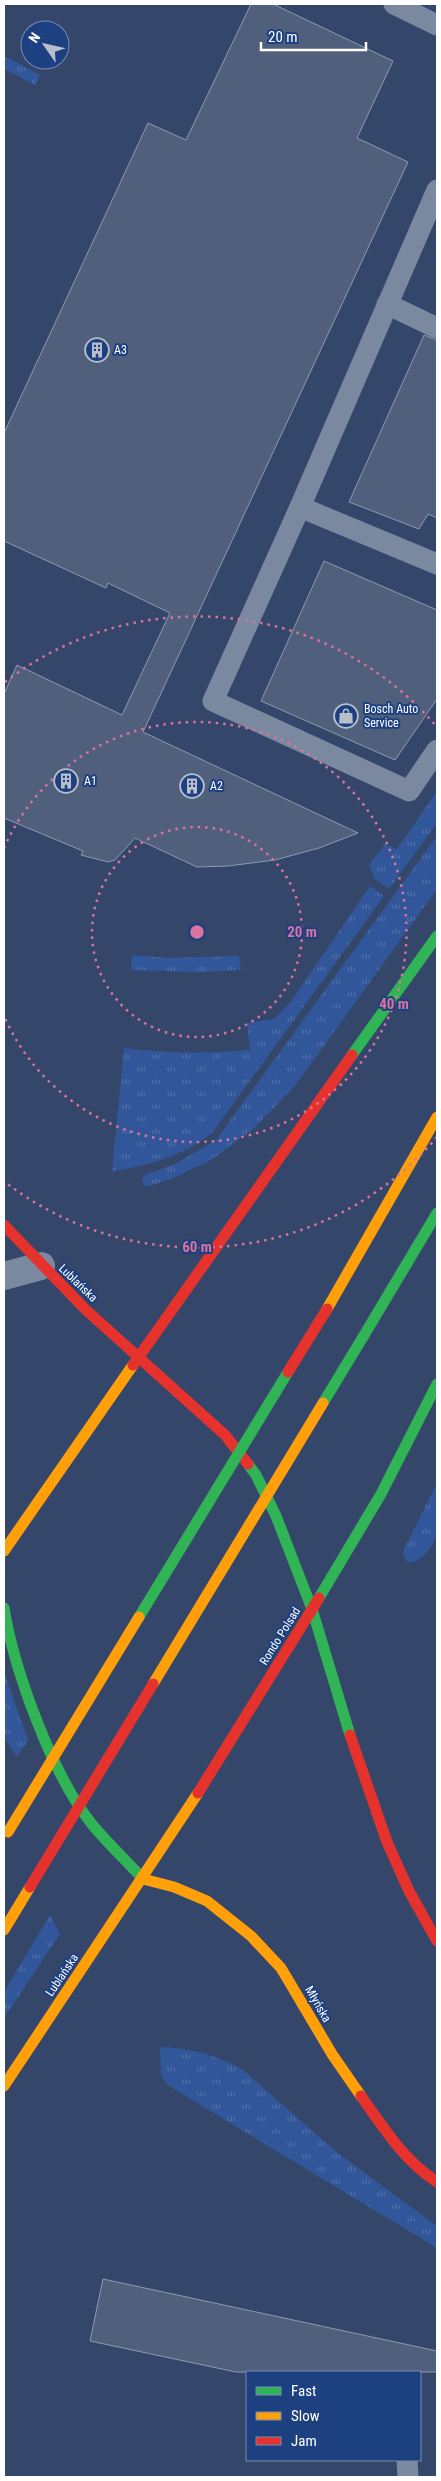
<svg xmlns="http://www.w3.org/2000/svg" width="441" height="2481" font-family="'Roboto Condensed',sans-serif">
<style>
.grass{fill:url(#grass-tufts)}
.building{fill:#505f7c;stroke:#8e9aaf}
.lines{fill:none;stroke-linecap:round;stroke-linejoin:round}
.lane{stroke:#7a88a0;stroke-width:21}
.street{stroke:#7a88a0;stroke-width:28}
.fast{stroke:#30b455;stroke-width:11}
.slow{stroke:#ff9f0a;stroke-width:11}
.jam{stroke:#e5322d;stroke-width:11}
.fast-bridge{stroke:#30b455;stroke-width:11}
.slow-bridge{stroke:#ff9f0a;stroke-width:11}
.jam-bridge{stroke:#e5322d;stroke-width:11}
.ring{fill:none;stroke:#da749d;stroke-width:2.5;stroke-dasharray:2.5 5}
.labels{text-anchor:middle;stroke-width:4;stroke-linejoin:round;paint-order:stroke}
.poi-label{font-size:12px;fill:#fff;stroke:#1d4081;text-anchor:start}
.street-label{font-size:12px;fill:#fff;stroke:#1d4081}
.centre{fill:#da749d;stroke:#1d4081;stroke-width:2.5}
.ring-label{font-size:15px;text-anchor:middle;font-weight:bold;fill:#da749d;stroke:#1d4081;stroke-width:4;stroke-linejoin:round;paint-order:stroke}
</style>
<defs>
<pattern id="grass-tufts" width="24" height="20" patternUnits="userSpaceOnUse" patternTransform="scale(1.25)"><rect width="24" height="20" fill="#315699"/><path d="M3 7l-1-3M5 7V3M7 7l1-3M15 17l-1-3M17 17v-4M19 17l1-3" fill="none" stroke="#506fa8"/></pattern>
</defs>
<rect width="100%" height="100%" fill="#34476a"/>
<path class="grass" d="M 4,56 L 40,75 L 35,85 L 4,69 Z
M 437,791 L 437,823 L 389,889 L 375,879 L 369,865 L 385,844 L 397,849 Z
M 437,836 L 437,889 L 295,1086 L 253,1129 L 211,1160 L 171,1179 L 145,1187 L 142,1180 L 145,1175 L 175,1164 L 216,1140 Z
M 370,886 L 384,896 L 212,1133 C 183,1156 148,1166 112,1171 L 124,1048 C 167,1053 207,1054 250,1050 L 247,1023 L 274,1019 L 290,1003 Z
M 132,955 L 166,958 L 239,956 L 241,970 L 201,972 L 131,970 Z
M 437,1483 C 437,1499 439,1516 437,1531 C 436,1544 420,1565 407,1562 L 403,1555 L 404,1549 Z
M 4,1672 L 28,1740 L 17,1757 L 4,1737 Z
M 50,1915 L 60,1934 L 4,2018 L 4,1992 Z
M 160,2047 C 191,2048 217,2055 243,2070 L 339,2154 L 437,2226 L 437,2248 L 169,2086 L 161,2076 Z"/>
<path class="building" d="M 251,4 L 273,4 L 393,61 L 357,138 L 408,162 L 143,732 L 358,833 L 319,848 L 275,860 L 228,866 L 197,867 L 135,838 L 115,860 L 108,862 L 81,855 L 83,851 L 4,818 L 4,694 L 17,665 L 122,715 L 170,613 L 108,583 L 106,588 L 4,541 L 4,433 L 148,123 L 186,140 Z
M 424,335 L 437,340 L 437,518 L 428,514 L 419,529 L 349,502 Z
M 324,561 L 437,610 L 437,699 L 395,760 L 261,701 Z
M 103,2279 L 437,2351 L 437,2372 L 236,2372 L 90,2341 Z"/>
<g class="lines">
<path class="lane" d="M 394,4 L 437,25
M 437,190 L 300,507 L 213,701 L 409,791 L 437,750
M 387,304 L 437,328
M 300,507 L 437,564
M 407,2460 L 408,2477"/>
<path class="street" d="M 4,1276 L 41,1266"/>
<path class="fast" d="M 352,1055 L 437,936
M 363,1337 L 437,1213
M 248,1464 L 256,1475 L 276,1516 L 312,1609 L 350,1735
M 319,1598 L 381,1494 L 437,1384
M 4,1608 C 14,1670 52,1774 91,1823 C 107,1843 126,1860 143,1879"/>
<path class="slow" d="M 327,1309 L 437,1117
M 4,1551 L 133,1365
M 143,1879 L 174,1887 L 207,1901 L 251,1936 L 281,1968 L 332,2054 L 361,2096
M 4,1930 L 30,1887
M 4,2086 L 198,1793"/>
<path class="jam" d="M 4,1225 L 86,1310 L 225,1435 L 248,1464
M 133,1365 L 352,1055
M 350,1735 L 387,1842 L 409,1891 L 437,1941
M 198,1793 L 319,1598
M 361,2096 C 383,2127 404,2161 437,2182"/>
<path class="fast-bridge" d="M 323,1403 L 363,1337
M 139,1617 L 288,1372"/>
<path class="slow-bridge" d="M 153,1684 L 323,1403
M 8,1832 L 139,1617"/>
<path class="jam-bridge" d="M 288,1372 L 327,1309
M 30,1887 L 153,1684"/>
</g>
<g class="ring">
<circle cx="197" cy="932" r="105"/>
<path d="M4 848A210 210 0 1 1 4 1016"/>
<path d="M437 1137A315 315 0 0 1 5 1182M5 682A315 315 0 0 1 437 727"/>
</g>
<defs>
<g id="building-ring" transform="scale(1.25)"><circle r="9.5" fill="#1d4081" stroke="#b8bfcb" stroke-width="1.5"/><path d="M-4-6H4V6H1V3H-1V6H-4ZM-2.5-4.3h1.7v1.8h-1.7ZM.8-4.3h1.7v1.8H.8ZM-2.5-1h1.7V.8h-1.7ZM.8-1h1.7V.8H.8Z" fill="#b8bfcb"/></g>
<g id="shop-ring" transform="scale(1.25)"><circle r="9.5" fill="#1d4081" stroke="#b8bfcb" stroke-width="1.5"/><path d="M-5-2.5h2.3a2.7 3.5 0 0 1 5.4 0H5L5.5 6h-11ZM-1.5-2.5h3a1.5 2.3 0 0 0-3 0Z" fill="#b8bfcb"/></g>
</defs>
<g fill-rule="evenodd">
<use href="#building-ring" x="97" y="350"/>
<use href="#shop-ring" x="346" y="716"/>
<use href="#building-ring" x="66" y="781"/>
<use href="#building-ring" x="192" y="786"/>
</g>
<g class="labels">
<g class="poi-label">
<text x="114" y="354">A3</text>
<text x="364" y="713">Bosch Auto<tspan x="364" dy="14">Service</tspan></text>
<text x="84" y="785">A1</text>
<text x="210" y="790">A2</text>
</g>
<g class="street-label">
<text transform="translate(78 1283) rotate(44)" y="4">Lublańska</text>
<text transform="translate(280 1636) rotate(-58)" y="4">Rondo Polsad</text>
<text transform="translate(62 1975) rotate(-56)" y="4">Lublańska</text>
<text transform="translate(318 2004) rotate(60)" y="4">Młyńska</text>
</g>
</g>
<circle cx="197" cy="932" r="8" class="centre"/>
<g class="ring-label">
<text x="302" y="937">20 m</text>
<text x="394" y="1009">40 m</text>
<text x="197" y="1252">60 m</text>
</g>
<rect width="441" height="2481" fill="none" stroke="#ffffff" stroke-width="10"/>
<rect x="246" y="2371" width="175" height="90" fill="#1d4081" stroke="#778cb3"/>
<rect x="256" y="2387" width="25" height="8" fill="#30b455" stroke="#778cb3"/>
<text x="291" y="2396" font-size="15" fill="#ffffff">Fast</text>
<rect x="256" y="2412" width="25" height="8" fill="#ff9f0a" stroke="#778cb3"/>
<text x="291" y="2421" font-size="15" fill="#ffffff">Slow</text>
<rect x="256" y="2437" width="25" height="8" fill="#e5322d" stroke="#778cb3"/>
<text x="291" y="2446" font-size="15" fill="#ffffff">Jam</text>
<g transform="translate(45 45) rotate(304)"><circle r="24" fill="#1d4081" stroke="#778cb3"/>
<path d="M0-4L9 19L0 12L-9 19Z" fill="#b8bfcb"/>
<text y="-8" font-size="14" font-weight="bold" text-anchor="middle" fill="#ffffff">N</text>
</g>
<path d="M261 42v8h105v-8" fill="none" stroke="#ffffff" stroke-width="2.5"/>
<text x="268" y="42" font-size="15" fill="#ffffff" stroke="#1d4081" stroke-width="4" paint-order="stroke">20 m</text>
</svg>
